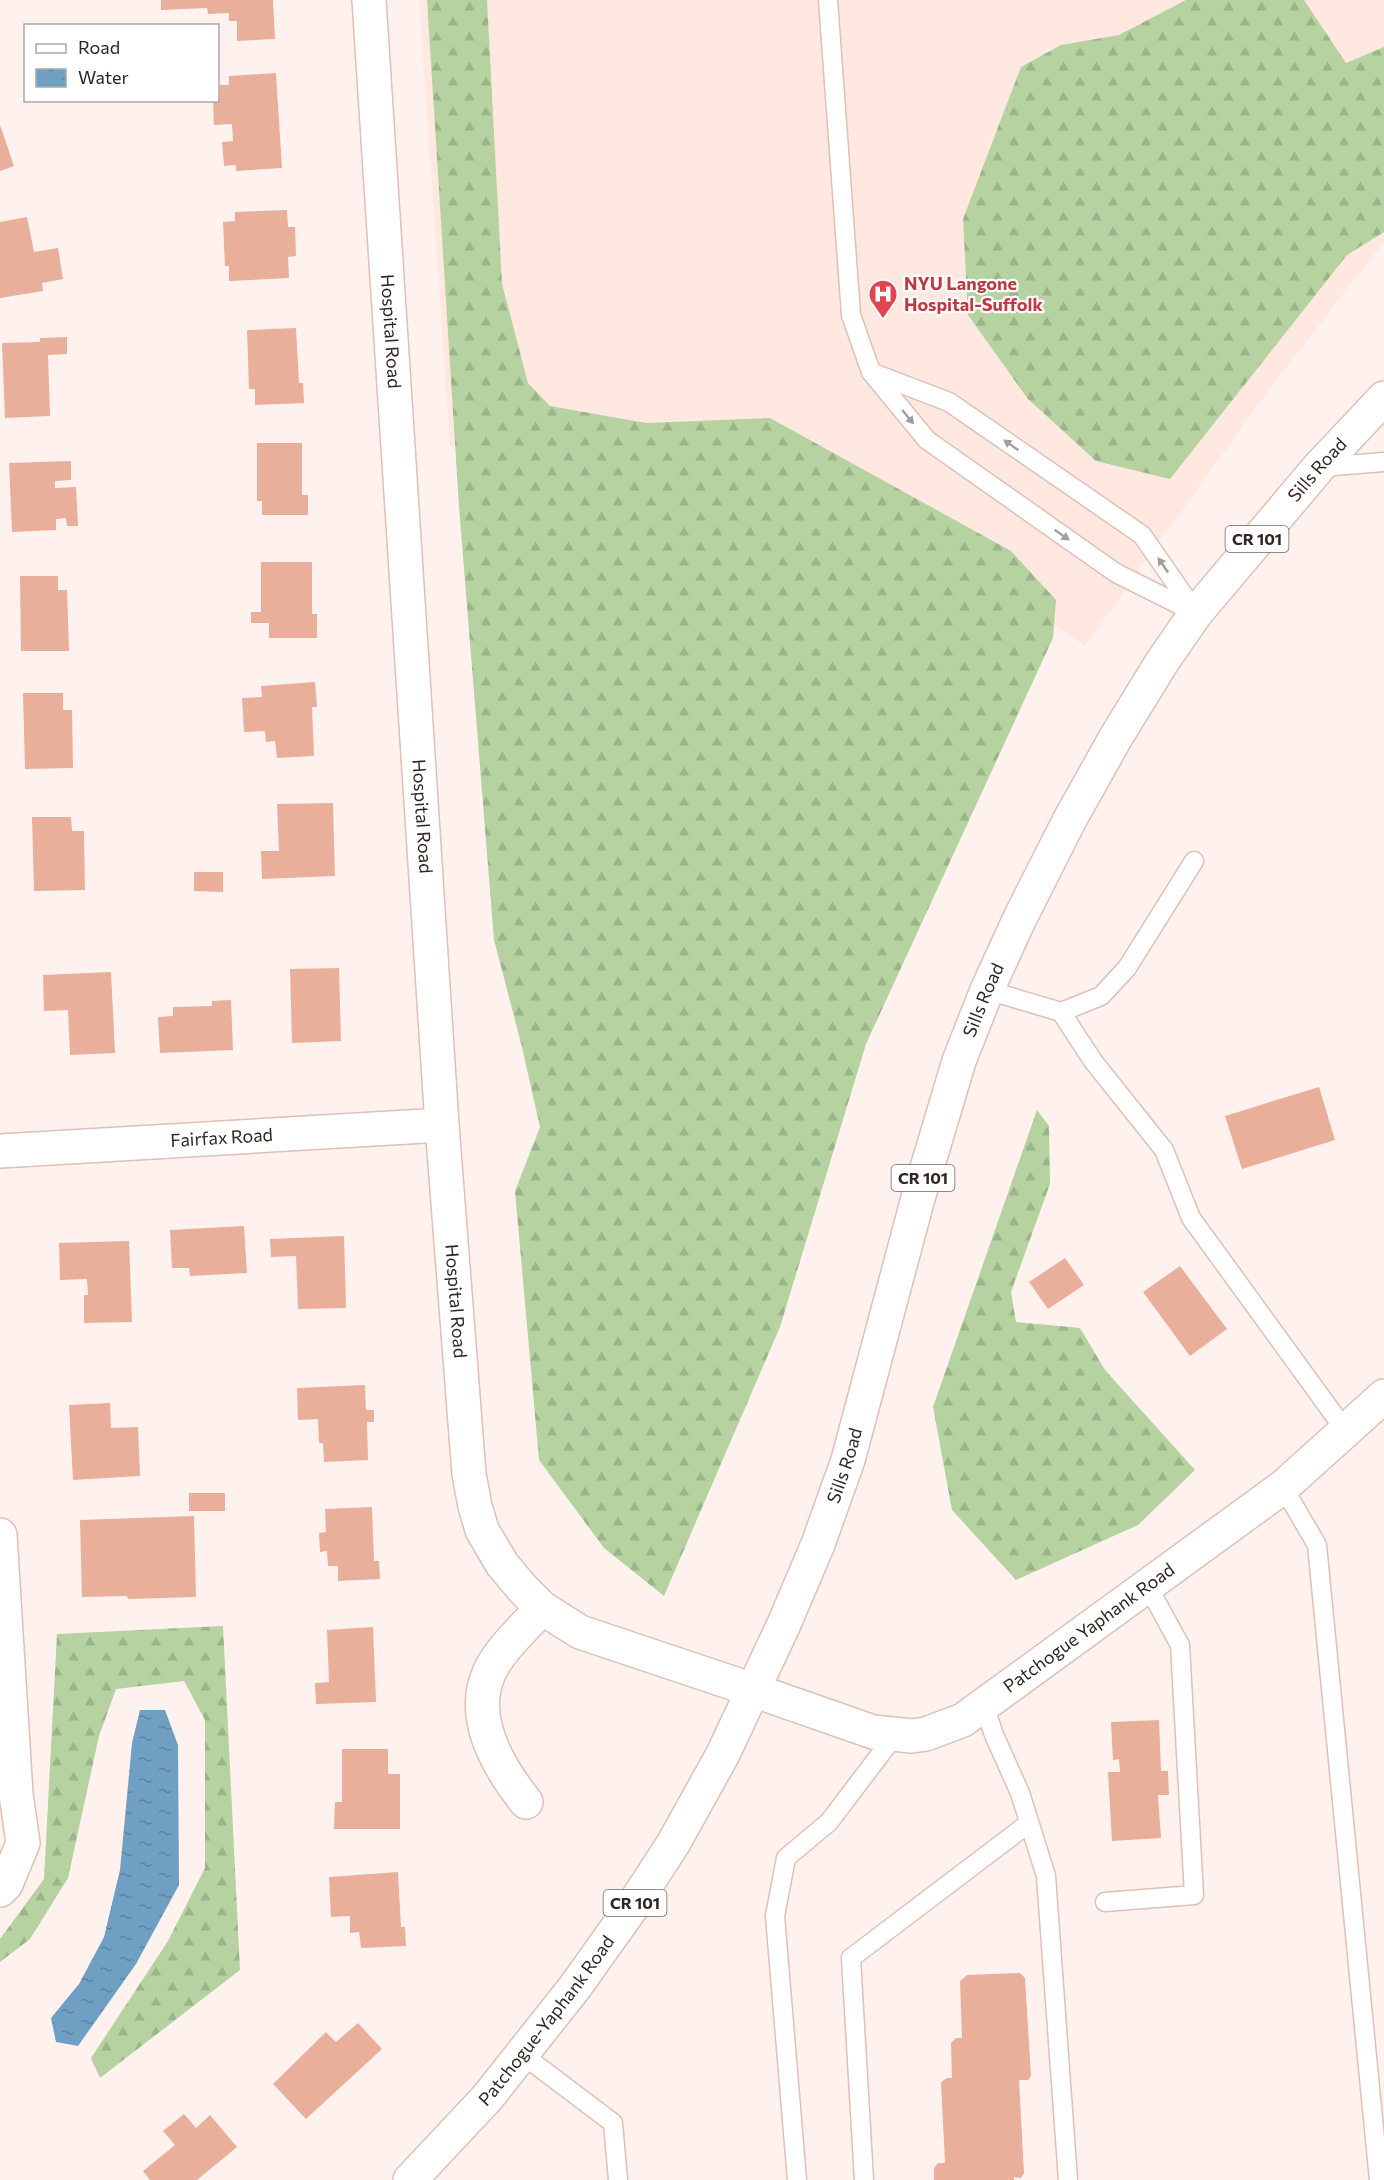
<svg xmlns="http://www.w3.org/2000/svg" width="1384" height="2180" font-family="Commissioner,sans-serif">
<style>
.built{fill:#ffe8df}
.forest{fill:url(#forest-firs)}
.water{fill:url(#water-ripples)}
.building{fill:#e9af9a}
.lines{fill:none;stroke-linecap:round;stroke-linejoin:round}
.service-casing{stroke:#dec0b6;stroke-width:21}
.minor-casing{stroke:#dec0b6;stroke-width:36}
.tertiary-casing{stroke:#dec0b6;stroke-width:36}
.primary-casing{stroke:#dec0b6;stroke-width:36}
.service{stroke:#fff;stroke-width:18}
.minor{stroke:#fff;stroke-width:33}
.tertiary{stroke:#fff;stroke-width:33}
.primary{stroke:#fff;stroke-width:33}
.oneway{fill:#a29d9b}
.labels{text-anchor:middle;stroke-width:4.5;stroke-linejoin:round;paint-order:stroke}
.shield{fill:#fff;stroke:#6e6664;stroke-width:1.5}
.shield-label{font-size:16px;font-weight:bold;fill:#302521}
.health-label{font-size:18px;font-weight:bold;fill:#be3a42;stroke:#fff;text-anchor:start}
.street-label{font-size:18px;fill:#302521;stroke:#fff}
</style>
<defs>
<pattern id="forest-firs" width="22" height="20" patternUnits="userSpaceOnUse" patternTransform="scale(1.5)"><rect width="22" height="20" fill="#b5d2a0"/><path d="M5 1l3.5 6h-7zM16 11l3.5 6h-7z" fill="#9cb48a"/></pattern>
<pattern id="water-ripples" width="26" height="14" patternUnits="userSpaceOnUse" patternTransform="scale(1.5)"><rect width="26" height="14" fill="#709fc4"/><path d="M2 4q2-2 4 0t4 0M15 11q2-2 4 0t4 0" fill="none" stroke="#5c819f"/></pattern>
</defs>
<rect width="100%" height="100%" fill="#fff2ee"/>
<path class="built" d="M 419,0 L 1384,0 L 1384,242 L 1265,395 L 1085,646 L 803,453 L 772,440 L 450,446 Z"/>
<path class="forest" d="M 427,0 L 487,0 L 502,284 L 528,383 L 550,406 L 646,423 L 770,418 L 1011,551 L 1056,600 L 1053,638 L 866,1044 L 780,1327 L 664,1596 L 604,1548 L 539,1460 L 515,1191 L 540,1127 L 521,1043 L 494,940 L 459,507 Z
M 1186,0 L 1304,0 L 1346,63 L 1384,47 L 1384,232 L 1347,255 L 1170,479 L 1096,461 L 1028,399 L 968,315 L 963,219 L 1021,67 L 1061,45 L 1119,35 Z
M 1037,1110 L 1049,1126 L 1050,1184 L 1011,1292 L 1016,1322 L 1080,1328 L 1105,1370 L 1195,1470 L 1138,1525 L 1016,1580 L 952,1510 L 933,1407 Z
M 223,1626 L 240,1970 L 100,2078 L 91,2058 L 168,1941 L 205,1868 L 205,1720 L 184,1681 L 116,1689 L 99,1736 L 68,1878 L 30,1939 L 0,1962 L 0,1939 L 44,1879 L 57,1634 Z"/>
<path class="water" d="M 140,1710 L 165,1710 L 178,1745 L 179,1885 L 136,1964 L 78,2046 L 56,2042 L 51,2018 L 79,1984 L 104,1937 L 120,1870 L 132,1743 Z"/>
<path class="building" d="M 161,0 L 273,0 L 275,39 L 237,41 L 237,21 L 229,21 L 229,13 L 208,14 L 207,8 L 161,10 Z
M 276,73 L 282,168 L 236,171 L 236,165 L 224,166 L 222,142 L 233,141 L 232,124 L 214,125 L 213,100 L 218,100 L 218,98 L 220,97 L 219,85 L 229,85 L 229,76 Z
M 0,125 L 14,166 L 0,171 Z
M 287,210 L 288,227 L 295,227 L 296,256 L 288,257 L 289,278 L 229,281 L 229,266 L 225,266 L 223,222 L 235,221 L 235,212 Z
M 27,217 L 34,252 L 58,248 L 63,279 L 42,283 L 43,291 L 0,298 L 0,222 Z
M 296,328 L 299,383 L 303,383 L 304,403 L 255,405 L 255,389 L 249,389 L 247,330 Z
M 67,337 L 67,354 L 48,355 L 50,416 L 5,418 L 2,343 L 40,342 L 40,338 Z
M 257,443 L 302,443 L 302,495 L 308,495 L 308,515 L 262,515 L 262,501 L 257,501 Z
M 71,461 L 71,480 L 55,481 L 55,488 L 76,487 L 78,526 L 67,526 L 66,518 L 56,519 L 56,530 L 12,532 L 9,463 Z
M 261,562 L 312,562 L 312,614 L 317,614 L 317,638 L 269,638 L 269,623 L 251,623 L 251,612 L 261,612 Z
M 20,576 L 58,576 L 58,590 L 67,590 L 69,651 L 21,651 Z
M 315,682 L 317,707 L 312,707 L 314,756 L 277,758 L 275,741 L 266,742 L 265,731 L 244,732 L 242,698 L 262,697 L 261,686 Z
M 23,693 L 63,693 L 63,710 L 72,710 L 73,768 L 25,769 Z
M 333,803 L 335,876 L 262,879 L 261,851 L 279,851 L 277,804 Z
M 32,817 L 71,817 L 72,831 L 84,831 L 85,890 L 34,891 Z
M 194,872 L 223,872 L 223,892 L 194,891 Z
M 339,968 L 341,1041 L 292,1043 L 290,969 Z
M 111,972 L 115,1053 L 70,1055 L 68,1010 L 44,1011 L 43,975 Z
M 231,1000 L 233,1050 L 160,1053 L 158,1017 L 173,1016 L 173,1007 L 212,1006 L 212,1001 Z
M 1319,1087 L 1335,1140 L 1242,1169 L 1225,1116 Z
M 244,1226 L 247,1273 L 190,1276 L 189,1268 L 172,1268 L 170,1230 Z
M 344,1236 L 346,1308 L 298,1309 L 296,1256 L 271,1257 L 270,1239 Z
M 129,1241 L 132,1322 L 84,1323 L 84,1295 L 88,1295 L 87,1279 L 60,1280 L 59,1243 Z
M 1065,1258 L 1084,1285 L 1048,1309 L 1029,1282 Z
M 1180,1266 L 1227,1329 L 1190,1356 L 1143,1292 Z
M 365,1385 L 366,1410 L 374,1410 L 374,1422 L 367,1422 L 368,1460 L 324,1462 L 323,1443 L 319,1443 L 318,1419 L 298,1420 L 297,1388 Z
M 110,1403 L 111,1428 L 138,1427 L 140,1476 L 73,1480 L 69,1405 Z
M 189,1493 L 225,1493 L 225,1511 L 189,1511 Z
M 372,1507 L 374,1561 L 379,1561 L 380,1579 L 338,1581 L 338,1566 L 328,1566 L 327,1551 L 320,1552 L 319,1533 L 326,1532 L 325,1509 Z
M 194,1516 L 196,1597 L 128,1599 L 127,1596 L 82,1597 L 80,1520 Z
M 373,1627 L 376,1702 L 316,1704 L 315,1683 L 329,1682 L 327,1630 Z
M 1159,1720 L 1161,1771 L 1168,1771 L 1169,1795 L 1158,1795 L 1161,1838 L 1112,1841 L 1108,1772 L 1120,1772 L 1119,1759 L 1113,1760 L 1111,1722 Z
M 342,1749 L 388,1749 L 388,1774 L 400,1774 L 400,1829 L 334,1829 L 335,1802 L 342,1802 Z
M 398,1872 L 401,1927 L 405,1927 L 406,1946 L 361,1948 L 359,1932 L 350,1933 L 350,1916 L 331,1917 L 329,1877 Z
M 1020,1973 L 1025,1978 L 1031,2076 L 1028,2080 L 1019,2080 L 1024,2173 L 1021,2178 L 1014,2177 L 1014,2180 L 934,2180 L 934,2168 L 938,2163 L 945,2163 L 941,2082 L 947,2078 L 952,2078 L 951,2043 L 956,2038 L 962,2038 L 960,1981 L 967,1975 Z
M 358,2023 L 382,2049 L 306,2119 L 273,2084 L 326,2032 L 336,2042 Z
M 184,2114 L 196,2128 L 210,2115 L 237,2147 L 197,2180 L 150,2180 L 143,2171 L 175,2145 L 163,2131 Z"/>
<g class="lines">
<g class="service-casing">
<path id="service" d="M 828,0 L 851,315 L 871,372 L 927,440 L 1116,573 L 1196,613
M 873,373 L 949,402 L 1142,535 L 1194,610
M 1321,467 L 1384,462
M 987,990 L 1061,1012 L 1093,1061 L 1164,1150 L 1191,1218 L 1345,1430
M 1061,1012 L 1101,996 L 1127,968 L 1194,861
M 1283,1487 L 1317,1545 L 1379,2180
M 984,1705 L 994,1735 L 1020,1793 L 1046,1876 L 1068,2180
M 1105,1902 L 1194,1895 L 1180,1645 L 1147,1585
M 523,2055 L 613,2123 L 618,2180
M 797,2180 L 775,1916 L 786,1858 L 829,1822 L 895,1735
M 864,2180 L 851,1958 L 1029,1823"/>
</g>
<g class="minor-casing">
<g id="minor">
<path id="s1" d="M 0,1151 L 442,1125"/>
<path d="M 0,1535 L 16,1794 L 23,1843 L 6,1884 L 0,1890"/>
<path id="s2" d="M 753,1690 L 873,1732 L 912,1736 L 926,1734 L 963,1720 L 1283,1487 L 1384,1396"/>
<path d="M 526,1802 C 499,1768 469,1718 489,1673 C 499,1650 525,1627 542,1608"/>
</g>
</g>
<g class="tertiary-casing">
<g id="tertiary">
<path id="s3" d="M 369,0 L 442,1125 L 469,1474 L 475,1506 L 482,1530 L 502,1564 L 523,1589 L 542,1608 L 580,1632 L 753,1690"/>
</g>
</g>
<g class="primary-casing">
<g id="primary">
<path id="s4" d="M 410,2180 L 487,2098 L 575,1987 L 632,1907 L 673,1844 L 723,1754 L 784,1624 L 818,1544 L 848,1460 L 918,1198 L 959,1061 L 987,990 L 1020,918 L 1069,821 L 1116,737 L 1162,662 L 1196,613 L 1319,467 L 1384,398"/>
</g>
</g>
<use href="#service" class="service"/>
<use href="#minor" class="minor"/>
<use href="#tertiary" class="tertiary"/>
<use href="#primary" class="primary"/>
</g>
<defs><path id="oneway-solid" d="M-6-.8H1V-3.2L6.5 0L1 3.2V.8H-6Z" transform="scale(1.5)"/></defs>
<g class="oneway">
<use href="#oneway-solid" transform="translate(908 417) rotate(51)"/>
<use href="#oneway-solid" transform="translate(1011 445) rotate(-145)"/>
<use href="#oneway-solid" transform="translate(1062 535) rotate(35)"/>
<use href="#oneway-solid" transform="translate(1163 565) rotate(-124)"/>
</g>
<defs>
<g id="hospital-pin" transform="scale(1.5)"><path d="M0 17L-7.5 6A9.5 9.5 0 1 1 7.5 6Z" fill="#e0444e" stroke="#fff"/><path d="M-5-5h3v3.5h4V-5h3V5h-3V1.5h-4V5h-3Z" fill="#fff"/></g>
</defs>
<g fill-rule="evenodd">
<use href="#hospital-pin" x="883" y="294"/>
</g>
<g class="labels">
<g class="shield">
<rect x="1225.5" y="526" width="63" height="26" rx="4.5"/>
<rect x="891.5" y="1165" width="63" height="26" rx="4.5"/>
<rect x="603.5" y="1890" width="63" height="26" rx="4.5"/>
</g>
<g class="shield-label">
<text x="1257" y="545">CR 101</text>
<text x="923" y="1184">CR 101</text>
<text x="635" y="1909">CR 101</text>
</g>
<g class="health-label">
<text x="904" y="290">NYU Langone<tspan x="904" dy="21">Hospital-Suffolk</tspan></text>
</g>
<g class="street-label">
<text dy="6" stroke="none"><textPath href="#s3" startOffset="332">Hospital Road</textPath></text>
<text dy="6" stroke="none"><textPath href="#s4" startOffset="1960">Sills Road</textPath></text>
<text dy="6" stroke="none"><textPath href="#s3" startOffset="818">Hospital Road</textPath></text>
<text dy="6" stroke="none"><textPath href="#s4" startOffset="1330">Sills Road</textPath></text>
<text dy="6" stroke="none"><textPath href="#s1" startOffset="222">Fairfax Road</textPath></text>
<text dy="6" stroke="none"><textPath href="#s3" startOffset="1304">Hospital Road</textPath></text>
<text dy="6" stroke="none"><textPath href="#s4" startOffset="844">Sills Road</textPath></text>
<text dy="6" stroke="none"><textPath href="#s2" startOffset="376">Patchogue Yaphank Road</textPath></text>
<text dy="6" stroke="none"><textPath href="#s4" startOffset="210">Patchogue-Yaphank Road</textPath></text>
</g>
</g>
<rect x="24" y="24" width="195" height="78" fill="#ffffff" stroke="#aca8a6" stroke-width="1.5"/>
<rect x="36" y="44" width="30" height="9" fill="#ffffff" stroke="#aca8a6" stroke-width="1.5"/>
<text x="78" y="54" font-size="18" fill="#302521">Road</text>
<rect x="36" y="69" width="30" height="18" fill="url(#water-ripples)" stroke="#aca8a6" stroke-width="1.5"/>
<text x="78" y="84" font-size="18" fill="#302521">Water</text>
</svg>
